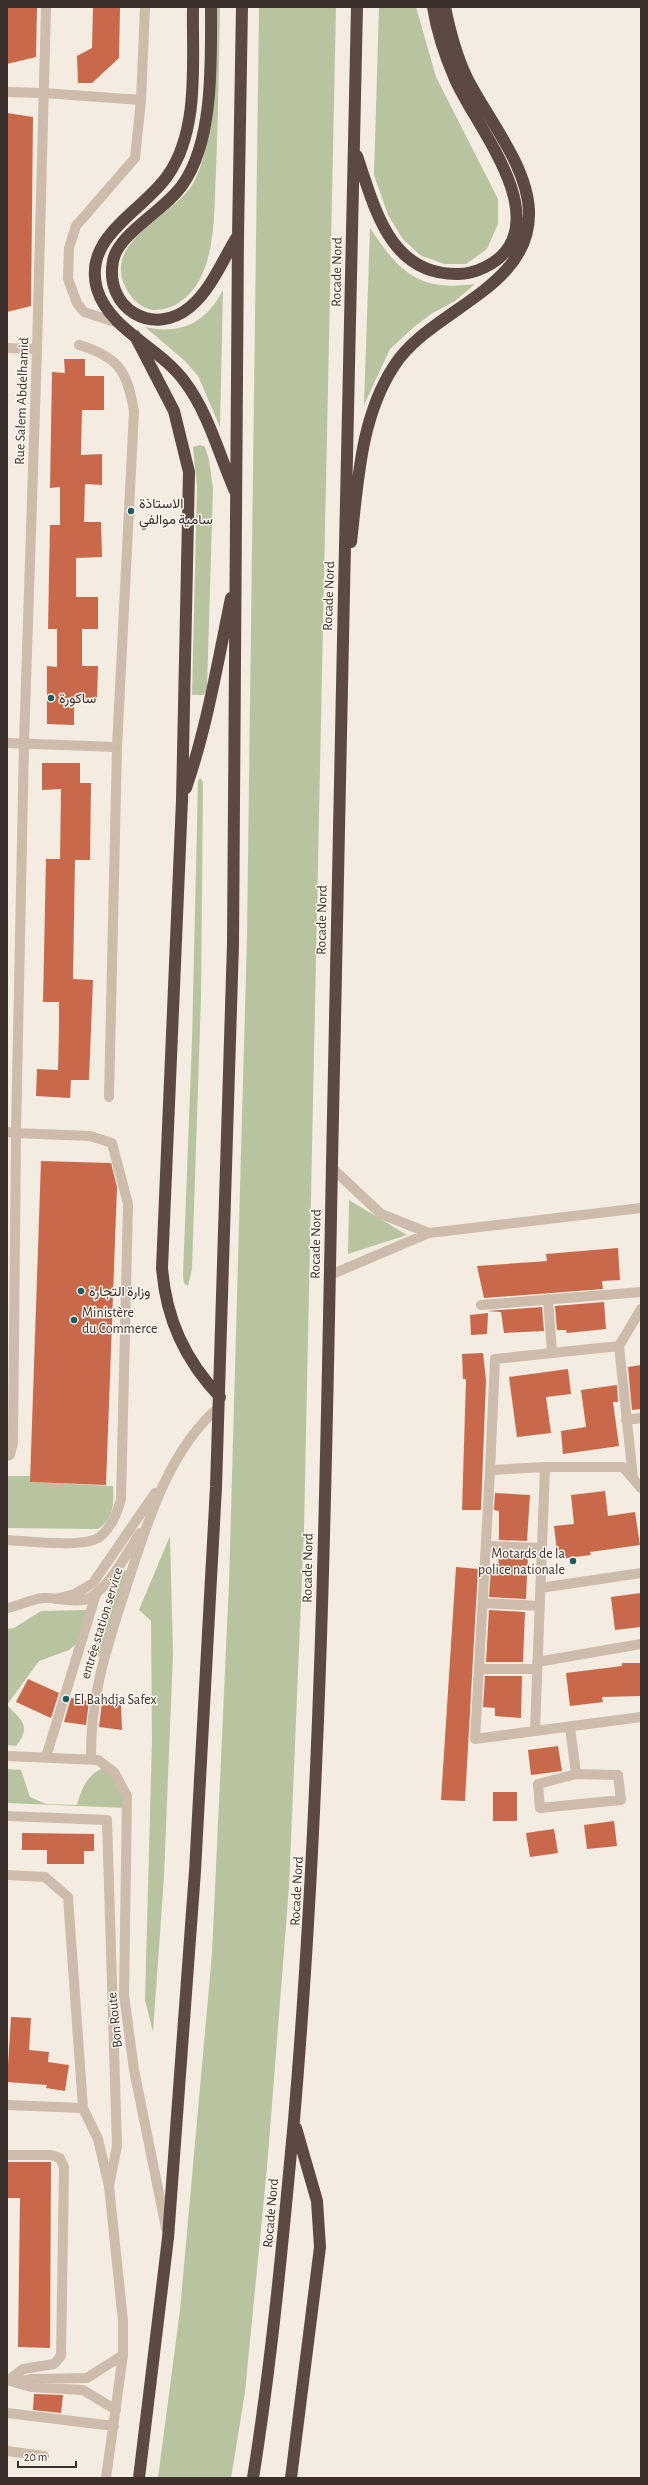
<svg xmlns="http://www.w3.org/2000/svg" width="648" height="2485" font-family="'Alegreya Sans',Vazirmatn,sans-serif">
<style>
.green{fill:#b8c4a0}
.building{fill:#c8694b}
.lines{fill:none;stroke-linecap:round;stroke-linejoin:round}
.lane{stroke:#cdbbac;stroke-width:10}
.street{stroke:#cdbbac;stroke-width:10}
.highway{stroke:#5c4a42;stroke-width:12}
.poi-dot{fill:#1f5a5e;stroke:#fbf5ee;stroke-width:1.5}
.labels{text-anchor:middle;stroke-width:3;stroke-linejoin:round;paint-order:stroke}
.street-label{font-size:14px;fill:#3b302b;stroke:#fbf5ee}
.poi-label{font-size:14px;fill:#3b302b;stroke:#fbf5ee;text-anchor:start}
</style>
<rect width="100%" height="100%" fill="#f4ebe1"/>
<path class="green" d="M 214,7 L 220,7 C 219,62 218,117 216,172 C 214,206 216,246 201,277 C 192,295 175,311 153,310 C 139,308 129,296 124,284 C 105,238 178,215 195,180 C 218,133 212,59 214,7 Z
M 259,7 L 336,7 L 304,1529 L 289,1887 L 267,2168 L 245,2392 L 231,2478 L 158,2478 L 180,2310 L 212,1954 L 229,1584 L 247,937 Z
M 379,7 L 416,7 L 436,77 L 498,199 L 498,224 L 487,249 L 466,264 L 444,264 L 420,255 L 402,238 L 388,215 L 374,175 Z
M 370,228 C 399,272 419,292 475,284 L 455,301 L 431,314 L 414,327 L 390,349 L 364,405 Z
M 223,290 L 220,427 L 198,376 L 185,361 L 145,327 C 181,335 206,323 223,290 Z
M 200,445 L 205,447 L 209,460 L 213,489 L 207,688 L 204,695 L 192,695 L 197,487 L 193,447 Z
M 200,778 L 203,782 L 201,997 L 192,1269 L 188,1286 L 184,1283 L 183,1276 L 192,1041 L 198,781 Z
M 349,1200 L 407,1235 L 348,1254 Z
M 7,1476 L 30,1476 L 30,1482 L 113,1486 C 114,1503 114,1519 98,1529 L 7,1528 Z
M 170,1536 L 173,1654 L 164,1877 L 153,2032 L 145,2000 L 152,1739 L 151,1621 L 139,1610 Z
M 124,1570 L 131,1573 L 99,1657 L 91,1653 Z
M 87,1610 L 81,1640 L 69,1650 L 39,1661 L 7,1705 C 22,1721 32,1726 16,1746 L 7,1745 L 7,1629 L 14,1628 L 41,1611 Z
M 105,1767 L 120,1779 L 126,1808 L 7,1803 L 7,1769 L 21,1770 L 30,1797 L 46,1804 L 77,1805 C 82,1787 87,1775 105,1767 Z"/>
<path class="building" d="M 8,7 L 37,7 L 36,57 L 7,64 Z
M 93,7 L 120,7 L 119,58 L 92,83 L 78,83 L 77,56 L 92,48 Z
M 7,113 L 33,117 L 31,306 L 7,312 Z
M 64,359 L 85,359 L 85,376 L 104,376 L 104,410 L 82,410 L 81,455 L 102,454 L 102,485 L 85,484 L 84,522 L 101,522 L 102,557 L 76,558 L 76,597 L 98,597 L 98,629 L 82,629 L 82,666 L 98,666 L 97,701 L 74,701 L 74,725 L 47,724 L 47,666 L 57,667 L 57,629 L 48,629 L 50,525 L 60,525 L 60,487 L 50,488 L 52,372 L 65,373 Z
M 42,763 L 80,763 L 80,783 L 91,783 L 90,860 L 75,860 L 73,979 L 93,980 L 89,1080 L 71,1080 L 70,1098 L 36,1096 L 37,1069 L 58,1070 L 59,1029 L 59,1002 L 43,1002 L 46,859 L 60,859 L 61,789 L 42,790 Z
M 41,1161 L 111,1163 L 117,1187 L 106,1485 L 30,1482 Z
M 618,1248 L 620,1280 L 602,1281 L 603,1289 L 484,1298 L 477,1266 L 547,1261 L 546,1254 Z
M 604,1302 L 606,1329 L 567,1333 L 566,1330 L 557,1330 L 555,1306 Z
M 542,1307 L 544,1331 L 504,1333 L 501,1312 L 487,1311 Z
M 488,1313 L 487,1334 L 471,1335 L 470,1315 Z
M 483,1353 L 486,1380 L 481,1510 L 462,1510 L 466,1379 L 463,1379 L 462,1354 Z
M 641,1365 L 641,1409 L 632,1410 L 628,1367 Z
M 568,1369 L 571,1394 L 546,1397 L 551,1433 L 517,1437 L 509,1377 Z
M 617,1385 L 618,1402 L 613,1402 L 619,1446 L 563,1454 L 561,1431 L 586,1427 L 581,1390 Z
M 605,1491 L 608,1516 L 635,1512 L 640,1545 L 590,1552 L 591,1555 L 558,1559 L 554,1526 L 574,1524 L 571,1495 Z
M 495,1493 L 530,1495 L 527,1541 L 499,1540 L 499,1511 L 494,1510 Z
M 499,1553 L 527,1554 L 528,1556 L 526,1599 L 489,1597 L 491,1569 L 498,1569 Z
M 456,1567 L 478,1569 L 465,1801 L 441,1800 Z
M 641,1593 L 641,1627 L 615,1630 L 611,1597 Z
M 489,1610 L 525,1612 L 523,1662 L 486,1662 Z
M 622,1663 L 641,1663 L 641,1696 L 602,1697 L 603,1702 L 570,1706 L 566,1673 L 622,1666 Z
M 485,1676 L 522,1676 L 521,1718 L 495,1716 L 495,1708 L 483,1707 Z
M 28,1679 L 59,1693 L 51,1718 L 16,1702 Z
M 71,1698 L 89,1701 L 86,1725 L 64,1722 Z
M 102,1702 L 121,1702 L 122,1730 L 99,1727 Z
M 558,1746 L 562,1771 L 531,1775 L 528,1750 Z
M 493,1792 L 517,1792 L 517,1821 L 493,1821 Z
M 614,1821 L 617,1846 L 587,1849 L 584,1825 Z
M 554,1829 L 558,1853 L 530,1857 L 526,1833 Z
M 22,1833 L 94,1834 L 94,1851 L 84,1851 L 84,1864 L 47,1864 L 47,1850 L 22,1850 Z
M 11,2017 L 31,2018 L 29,2050 L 49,2052 L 48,2062 L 69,2065 L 65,2091 L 46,2088 L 47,2085 L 7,2082 Z
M 7,2162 L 51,2162 L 50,2348 L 18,2347 L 20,2198 L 7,2198 Z
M 34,2394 L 63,2395 L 61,2413 L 33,2410 Z"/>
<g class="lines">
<path class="lane" d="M 44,93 L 141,100
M 118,323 L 84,312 L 77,303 L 68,279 L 69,248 L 76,226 L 135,158 L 141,100 L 145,7
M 79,345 C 119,357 127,371 134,411 L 117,747
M 7,743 L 117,747 L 109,1097
M 332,1168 L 381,1214 L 429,1233
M 330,1275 L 429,1233 L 641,1208
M 548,1299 L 552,1352
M 481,1305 L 641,1292
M 641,1309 L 619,1346 L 495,1359 L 490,1470 L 545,1467 L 623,1467 L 641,1488
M 619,1346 L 633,1478
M 626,1420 L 641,1418
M 7,1456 L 10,1455 L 13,1443 L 16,1133 L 90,1136 L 112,1143 L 128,1204 L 121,1499 C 117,1513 113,1525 101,1536 C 86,1549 28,1541 7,1540
M 545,1467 L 535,1731 L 641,1717
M 490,1470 L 475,1739 L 535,1731
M 486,1546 L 542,1548
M 540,1588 L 641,1573
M 55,1599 L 75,1594 L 93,1583 L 155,1493
M 483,1603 L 539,1606
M 7,1608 C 19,1606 31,1599 43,1598 C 56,1597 70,1602 83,1600 C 106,1595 128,1551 140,1533
M 537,1662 L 641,1644
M 479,1669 L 537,1669
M 570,1727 L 576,1774 L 538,1784 L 540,1808 L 621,1800 L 618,1775 L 576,1774
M 7,1756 L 98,1760 L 114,1772 L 127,1796 L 124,1995 L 134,2070 L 166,2228
M 46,1757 L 96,1594
M 91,1759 C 90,1695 107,1647 126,1588 C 147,1524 167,1452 219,1407
M 7,1875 L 45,1877 L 68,1897 L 83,2108 L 98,2139 L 109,2186 L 123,2321 L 123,2355 L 106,2478
M 7,2105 L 83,2108
M 7,2155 L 51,2155 L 60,2158 L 64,2167 L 61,2356 L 54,2364 L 23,2369 L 9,2380
M 7,2380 L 31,2387 L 83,2390 L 116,2410
M 17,2382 L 32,2379 L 87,2378 L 123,2355
M 7,2413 L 114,2426
M 7,2451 L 44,2456"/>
<path class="street" d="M 7,92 L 44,93
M 7,348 L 37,349
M 7,1132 L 16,1133 L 24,743 L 37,349 L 46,7
M 7,1816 L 107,1820 L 117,2146 L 109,2186"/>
<path class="highway" d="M 193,7 C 192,60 200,129 168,175 C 144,211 82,236 97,289 C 110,331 160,347 185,382 C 209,414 219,455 235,491
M 211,7 C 211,60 214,140 183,184 C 166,210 118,233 113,261 C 104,308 153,338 190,307 C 211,290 223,259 237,237
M 357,156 C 375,208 389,275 458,274 C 475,274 496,264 506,251 C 543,203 474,123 455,79 C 445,56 437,32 433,7
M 135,336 L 174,411 L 189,472 L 182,800 L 162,1268 C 166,1319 185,1360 220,1397
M 351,542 C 358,483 360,418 394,366 C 429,310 531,289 529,212 C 528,166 487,118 467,78 C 456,55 450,32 445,7
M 186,788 C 207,727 218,661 231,598
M 139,2478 L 168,2238 L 195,1871 L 216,1487 L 233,944 L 238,236 L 242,7
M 253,2478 C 272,2359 283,2239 294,2120 C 321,1802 326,1482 332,1163 C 338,778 350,392 357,7
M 291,2478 L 320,2247 L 317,2201 L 296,2128"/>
</g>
<g class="poi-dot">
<circle cx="131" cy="511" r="4"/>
<circle cx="51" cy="698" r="4"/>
<circle cx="81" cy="1291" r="4"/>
<circle cx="74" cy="1320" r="4"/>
<circle cx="573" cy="1561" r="4"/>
<circle cx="66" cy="1699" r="4"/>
</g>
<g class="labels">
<g class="street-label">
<text transform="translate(336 272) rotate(-89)" y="5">Rocade Nord</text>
<text transform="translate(21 401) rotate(-88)" y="5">Rue Salem Abdelhamid</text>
<text transform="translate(328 596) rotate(-88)" y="5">Rocade Nord</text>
<text transform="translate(321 920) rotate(-89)" y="5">Rocade Nord</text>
<text transform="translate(315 1244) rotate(-89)" y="5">Rocade Nord</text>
<text transform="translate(307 1568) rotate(-89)" y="5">Rocade Nord</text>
<text transform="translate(101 1623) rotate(-73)" y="5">entrée station service</text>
<text transform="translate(296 1891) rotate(-87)" y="5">Rocade Nord</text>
<text transform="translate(114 2020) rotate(-96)" y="5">Bon Route</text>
<text transform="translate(270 2213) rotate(-85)" y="5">Rocade Nord</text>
</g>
<g class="poi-label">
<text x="139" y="508">الاستاذة<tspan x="139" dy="16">سامية موالفي</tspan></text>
<text x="59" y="703">ساكورة</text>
<text x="89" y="1296">وزارة التجارة</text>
<text x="82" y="1317">Ministère<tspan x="82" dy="16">du Commerce</tspan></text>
<text x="565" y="1558" text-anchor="end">Motards de la<tspan x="565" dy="16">police nationale</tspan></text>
<text x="74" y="1704">El Bahdja Safex</text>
</g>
</g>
<rect width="648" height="2485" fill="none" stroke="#3b302b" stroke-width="16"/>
<path d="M18 2461v6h58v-6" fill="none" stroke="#3b302b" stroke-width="2"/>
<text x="24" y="2461" font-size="12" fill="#3b302b" stroke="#fbf5ee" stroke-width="3" paint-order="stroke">20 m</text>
</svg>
